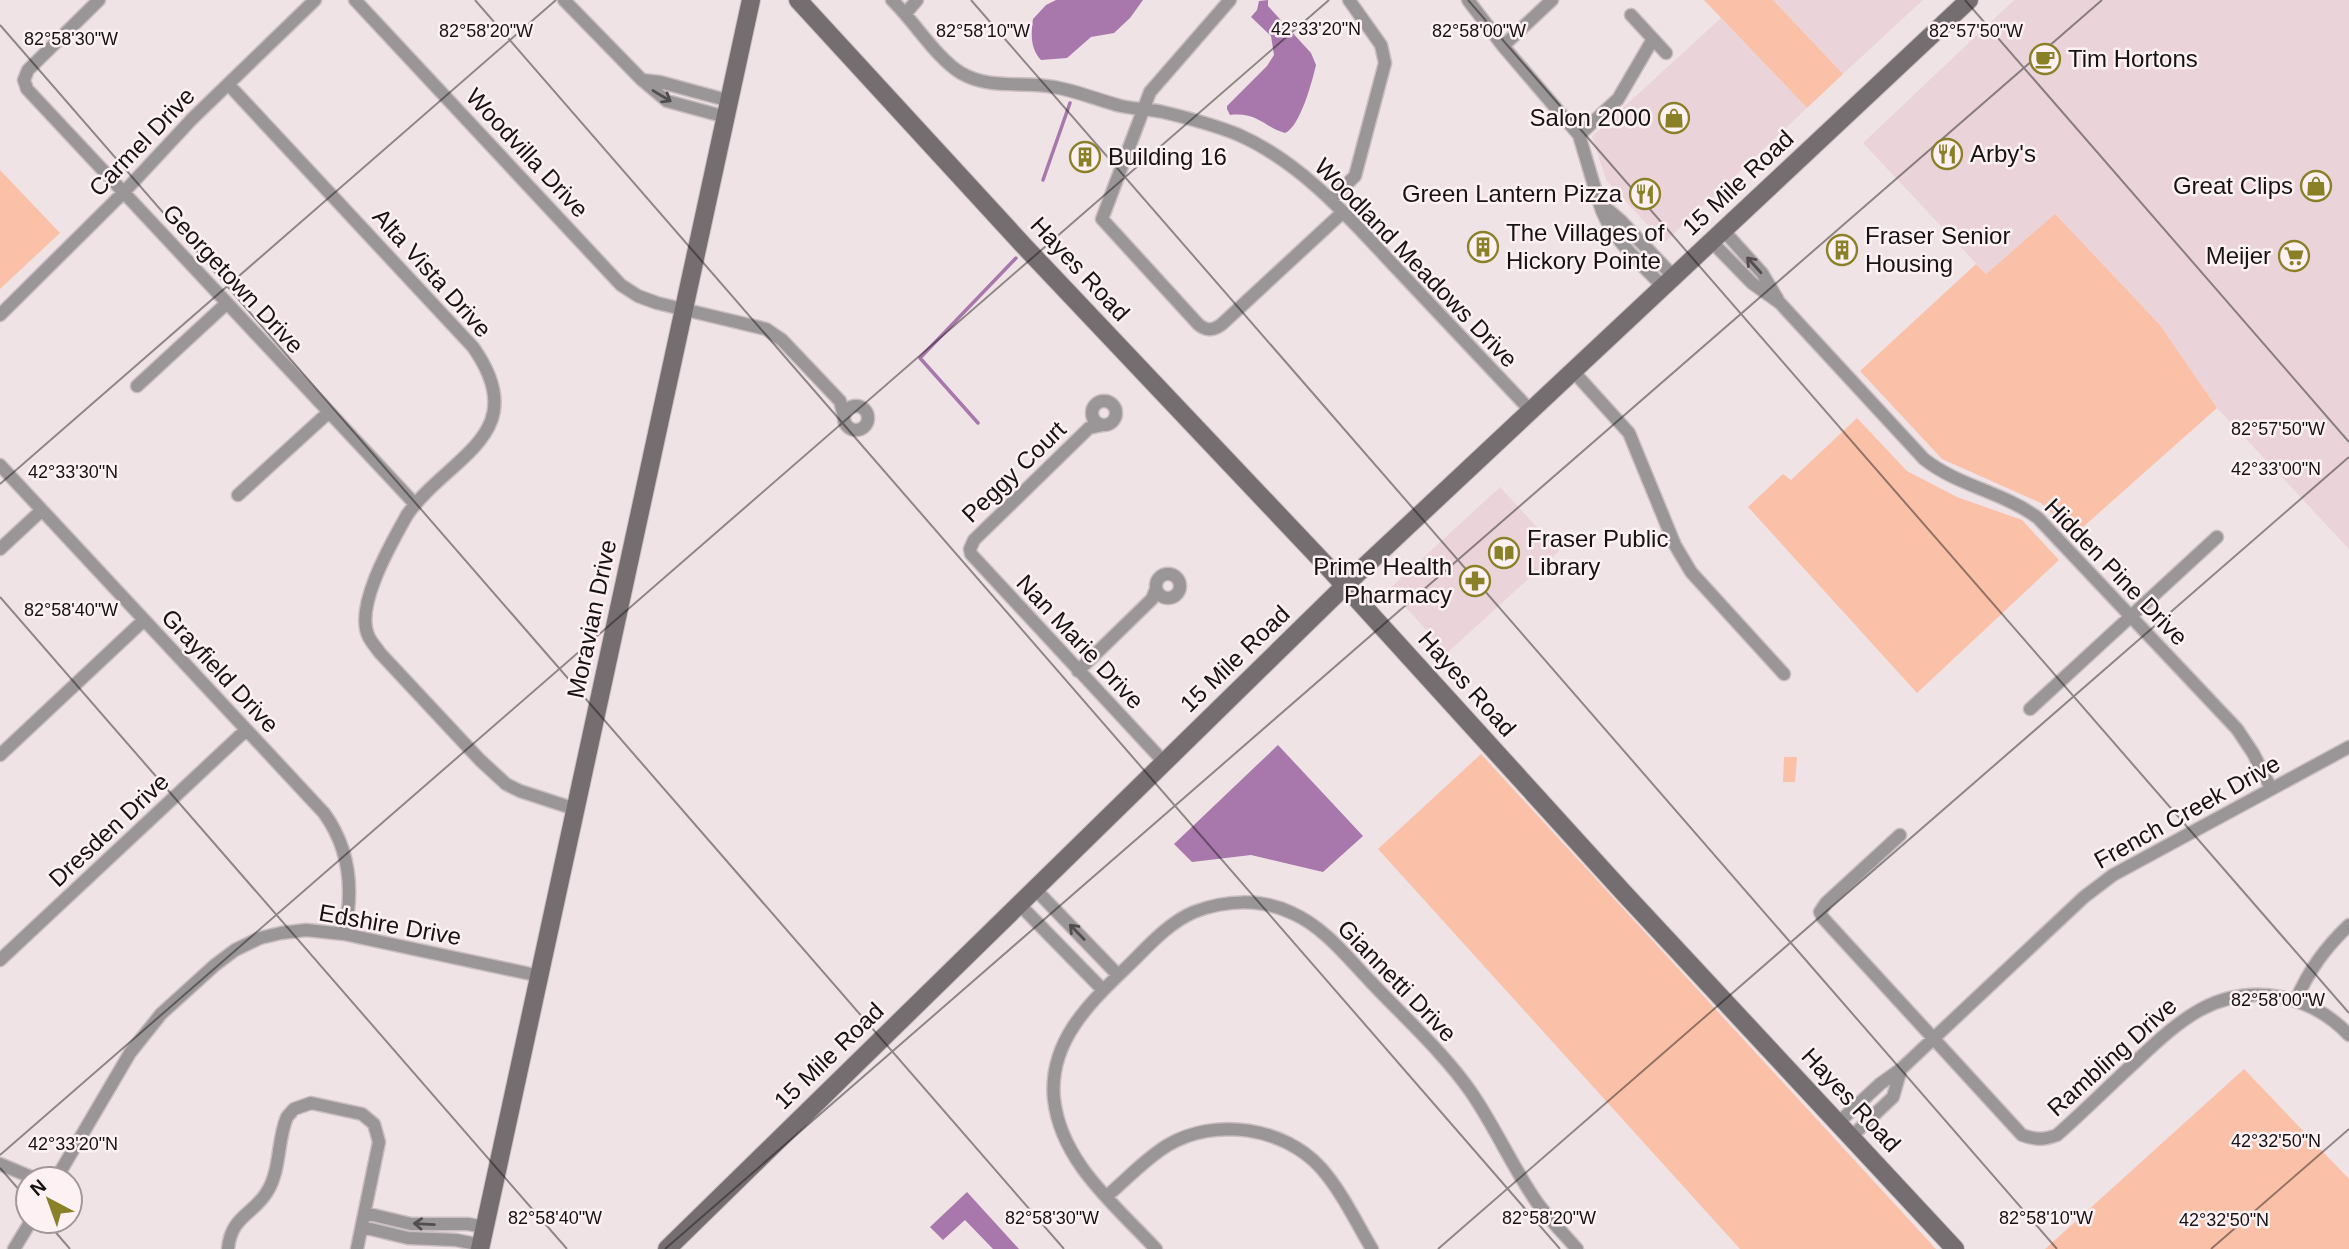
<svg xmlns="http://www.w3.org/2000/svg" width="2349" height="1249" font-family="Helvetica,sans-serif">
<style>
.built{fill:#ead4d9}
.green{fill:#fac0a8}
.water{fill:#a877ac}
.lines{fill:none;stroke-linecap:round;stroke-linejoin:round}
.stream{stroke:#a877ac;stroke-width:3.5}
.street-casing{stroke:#c9bec0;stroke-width:15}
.secondary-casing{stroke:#c9bec0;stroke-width:20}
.street{stroke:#9a9597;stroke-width:12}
.secondary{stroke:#746e71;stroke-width:18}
.oneway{stroke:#524e4f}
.ticks{fill:none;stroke:#171314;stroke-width:2;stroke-opacity:0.45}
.labels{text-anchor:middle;stroke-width:5;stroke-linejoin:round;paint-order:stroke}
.poi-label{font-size:24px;fill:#171314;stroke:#fef1f3;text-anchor:start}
.street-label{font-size:24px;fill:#171314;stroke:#fef1f3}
.ticks-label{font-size:18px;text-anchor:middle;fill:#171314;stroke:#fef1f3;stroke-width:5;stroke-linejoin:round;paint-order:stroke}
</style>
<rect width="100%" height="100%" fill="#f0e3e6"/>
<path class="built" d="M 1773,0 L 1923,0 L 1843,74 Z
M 2014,0 L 2349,0 L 2349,549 L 2217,408 L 2160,325 L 2055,215 L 1986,274 L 1863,143 Z
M 1721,18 L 1807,108 L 1664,243 L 1606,180 L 1592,136 Z
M 1500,487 L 1559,551 L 1447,653 L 1389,589 Z"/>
<path class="green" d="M 1704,0 L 1773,0 L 1843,74 L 1807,108 Z
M 0,170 L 60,233 L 0,289 Z
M 2055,214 L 2160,325 L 2217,408 L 2074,535 L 2041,503 L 1942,459 L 1860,371 L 1976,264 L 1986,274 Z
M 1857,418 L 1907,471 L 1957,497 L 2022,520 L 2059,560 L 1917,693 L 1748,507 L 1783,474 L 1791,480 Z
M 1481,754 L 1936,1249 L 1740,1249 L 1378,849 Z
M 1784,757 L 1797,757 L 1795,782 L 1783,782 Z
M 2244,1069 L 2349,1179 L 2349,1249 L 2045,1249 Z"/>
<path class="water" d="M 1056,0 L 1143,0 L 1130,18 L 1114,33 L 1091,37 L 1067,58 L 1041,60 C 1030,48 1031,34 1033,19 L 1046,5 Z
M 1268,0 L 1268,6 L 1311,53 L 1316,65 C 1312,82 1300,127 1285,133 C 1262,126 1258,112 1230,115 L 1227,109 L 1227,106 L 1267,66 L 1274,55 L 1271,36 L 1251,17 L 1257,10 L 1259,1 Z
M 1278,745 L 1363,836 L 1323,872 L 1251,855 L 1192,862 L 1174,844 Z
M 967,1192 L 1019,1249 L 993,1249 L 965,1220 L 943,1240 L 930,1227 Z"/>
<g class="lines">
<path class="stream" d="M 1043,180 L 1070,103
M 978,423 L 920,358 L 1016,258"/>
<g class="street-casing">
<path id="street" d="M 99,0 L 28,70 L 24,80 L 27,89 L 415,504
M 355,0 L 621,285 L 638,296 L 657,303 L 766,329 L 782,340 L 840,401 L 844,416
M 564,0 L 642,80
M 892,0 C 914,21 937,59 961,73 C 990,90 1023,81 1054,87 C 1077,91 1098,100 1121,106 C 1134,109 1149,109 1163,112 C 1188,118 1215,125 1239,135 C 1304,164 1351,220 1399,271 C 1443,318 1487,364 1530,410
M 1230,0 L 1150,92 L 1102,219 L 1198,324 C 1206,331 1213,331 1222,324 L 1343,212
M 1468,0 L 1503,46 L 1579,135 L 1599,202
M 906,13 L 917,0
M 1631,15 L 1666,53
M 1503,46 L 1552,0
M 228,84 L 473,347 C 535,435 448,456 407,515 C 392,542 355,605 368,635 C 370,641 376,647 380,653 L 480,760 L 506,784 L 520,791 L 575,809
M 726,117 L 667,101 L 642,80 L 660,82 L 730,101
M 1579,135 L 1618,99 L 1653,39
M 1331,200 L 1355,176 L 1385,63 L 1381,45 L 1349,0
M 1723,230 L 1762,273 L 1778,300
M 1711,241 L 1752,283 L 1780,303 L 1924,459 C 1958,486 2003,492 2038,518 L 2237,729 L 2253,753 L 2271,788
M 1663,287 C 1638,260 1609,237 1599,202 L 1620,220 L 1674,277
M 0,315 L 124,192 L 192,119 L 315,0
M 1573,371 L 1629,433 L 1675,545 L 1691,572 L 1784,674
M 137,386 L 227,303
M1092 413a12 12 0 1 1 24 0a12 12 0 1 1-24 0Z
M844 418a12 12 0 1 1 24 0a12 12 0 1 1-24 0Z
M 1103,425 L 1089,428 L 974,540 L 970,549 L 971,554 L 1164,762
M 0,465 L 324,813 C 350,849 354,891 344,934
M 238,495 L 329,412
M 0,549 L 42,510
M1156 586a12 12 0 1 1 24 0a12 12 0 1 1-24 0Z
M 1078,671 L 1152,599 L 1156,589
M 2030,709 L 2217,537
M 0,755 L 144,620
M 1900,835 L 1826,903 L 1820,912 L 1823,918 L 2022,1135 C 2036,1140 2044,1140 2057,1135 C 2083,1112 2107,1088 2132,1065 C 2176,1024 2214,985 2280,997 C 2307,1002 2330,1015 2349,1035
M 1035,889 L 1118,975
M 1019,904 L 1103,990
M 0,960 L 246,730
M 2296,1000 C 2309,970 2325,948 2349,925
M 1839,1122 L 1880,1084 L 1901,1069 L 2084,897 L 2113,875 L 2349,747
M 1852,1136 L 1893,1097 L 1901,1069
M 0,1164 L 36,1179
M 56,1179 L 130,1053 L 161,1014 L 215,965 L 235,950 L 260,938 L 281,933 L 306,930 L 344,934 L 540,976
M 1107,1196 C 1127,1179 1146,1158 1168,1145 C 1215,1117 1284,1127 1321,1168 C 1342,1192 1356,1222 1372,1249
M 365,1213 L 411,1224 L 468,1224 L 484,1227
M 362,1227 L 408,1238 L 456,1240 L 481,1245
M 14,1249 L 31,1221
M 228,1249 C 231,1216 253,1215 267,1192 C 281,1170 277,1140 287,1117 L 294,1109 L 311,1103 L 362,1114 L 374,1124 L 379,1142 L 357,1249
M 1156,1249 C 1115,1205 1061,1162 1054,1099 C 1048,1039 1094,999 1132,962 C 1150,944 1170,922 1194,912 C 1225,900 1261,898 1292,913 C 1324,927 1347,957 1371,982 C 1404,1017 1443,1052 1471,1092 C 1495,1127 1512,1166 1536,1201 C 1548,1218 1563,1233 1577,1249"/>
</g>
<g class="secondary-casing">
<path id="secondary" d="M 798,0 L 1025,247 L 1325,564 L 1623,892 L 1955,1249
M 480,1249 L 751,0
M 667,1249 L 1365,566 L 1969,0"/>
</g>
<use href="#street" class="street"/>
<use href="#secondary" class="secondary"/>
</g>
<defs><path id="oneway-shaft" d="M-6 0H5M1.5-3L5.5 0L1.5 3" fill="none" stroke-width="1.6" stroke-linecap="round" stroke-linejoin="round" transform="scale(1.75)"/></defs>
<g class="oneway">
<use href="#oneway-shaft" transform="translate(662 96) rotate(31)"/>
<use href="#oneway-shaft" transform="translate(1754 265) rotate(-132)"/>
<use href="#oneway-shaft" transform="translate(1077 932) rotate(-134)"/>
<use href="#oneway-shaft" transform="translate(424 1224) rotate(-177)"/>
</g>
<path class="ticks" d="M 475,0 L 1560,1249M 971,0 L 2057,1249M 1468,0 L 2349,1013M 1965,0 L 2349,442M 0,25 L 1064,1249M 0,484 L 556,0M 0,597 L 567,1249M 0,1155 L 1329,0M 0,1168 L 28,1200M 46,1221 L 70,1249M 665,1249 L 2102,0M 1438,1249 L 2349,457M 2211,1249 L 2349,1129"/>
<defs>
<g id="cafe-ring" transform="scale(1.575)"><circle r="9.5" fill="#fef1f3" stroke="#8a8028" stroke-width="1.5"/><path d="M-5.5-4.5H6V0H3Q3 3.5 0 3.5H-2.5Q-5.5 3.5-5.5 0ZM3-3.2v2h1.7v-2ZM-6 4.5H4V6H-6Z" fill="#8a8028"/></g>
<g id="shop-ring" transform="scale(1.575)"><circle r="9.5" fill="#fef1f3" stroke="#8a8028" stroke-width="1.5"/><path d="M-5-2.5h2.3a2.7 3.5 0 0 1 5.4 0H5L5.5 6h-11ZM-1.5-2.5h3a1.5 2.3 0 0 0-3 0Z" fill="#8a8028"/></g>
<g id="restaurant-ring" transform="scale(1.575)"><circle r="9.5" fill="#fef1f3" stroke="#8a8028" stroke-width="1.5"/><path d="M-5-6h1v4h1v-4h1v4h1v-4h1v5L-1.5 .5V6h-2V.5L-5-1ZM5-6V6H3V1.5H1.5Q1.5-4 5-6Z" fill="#8a8028"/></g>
<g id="building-ring" transform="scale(1.575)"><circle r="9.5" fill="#fef1f3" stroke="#8a8028" stroke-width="1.5"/><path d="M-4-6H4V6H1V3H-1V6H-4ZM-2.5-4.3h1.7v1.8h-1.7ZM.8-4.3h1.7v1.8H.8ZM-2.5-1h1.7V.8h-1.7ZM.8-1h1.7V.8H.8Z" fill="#8a8028"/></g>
<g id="supermarket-ring" transform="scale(1.575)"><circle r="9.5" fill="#fef1f3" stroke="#8a8028" stroke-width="1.5"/><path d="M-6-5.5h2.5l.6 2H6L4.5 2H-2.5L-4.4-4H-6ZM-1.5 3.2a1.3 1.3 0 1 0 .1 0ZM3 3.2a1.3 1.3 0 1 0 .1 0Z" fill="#8a8028"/></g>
<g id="library-ring" transform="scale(1.575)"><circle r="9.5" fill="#fef1f3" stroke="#8a8028" stroke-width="1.5"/><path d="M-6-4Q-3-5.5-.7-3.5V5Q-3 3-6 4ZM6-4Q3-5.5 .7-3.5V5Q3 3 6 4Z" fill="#8a8028"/></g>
<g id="pharmacy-ring" transform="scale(1.575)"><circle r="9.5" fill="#fef1f3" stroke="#8a8028" stroke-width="1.5"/><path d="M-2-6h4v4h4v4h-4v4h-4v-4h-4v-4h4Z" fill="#8a8028"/></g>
</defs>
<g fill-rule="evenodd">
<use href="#cafe-ring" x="2045" y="59"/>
<use href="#shop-ring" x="1674" y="118"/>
<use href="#restaurant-ring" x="1947" y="154"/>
<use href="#building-ring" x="1085" y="157"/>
<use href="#shop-ring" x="2316" y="186"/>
<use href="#restaurant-ring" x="1645" y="194"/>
<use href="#building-ring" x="1483" y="247"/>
<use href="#building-ring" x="1842" y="250"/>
<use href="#supermarket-ring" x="2294" y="256"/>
<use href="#library-ring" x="1504" y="553"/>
<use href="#pharmacy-ring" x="1475" y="581"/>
</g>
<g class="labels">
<g class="poi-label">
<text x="2068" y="67">Tim Hortons</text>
<text x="1651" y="126" text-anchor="end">Salon 2000</text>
<text x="1970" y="162">Arby's</text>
<text x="1108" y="165">Building 16</text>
<text x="2293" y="194" text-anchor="end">Great Clips</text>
<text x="1622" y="202" text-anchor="end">Green Lantern Pizza</text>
<text x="1506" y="241">The Villages of<tspan x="1506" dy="28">Hickory Pointe</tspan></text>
<text x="1865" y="244">Fraser Senior<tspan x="1865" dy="28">Housing</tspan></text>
<text x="2271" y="264" text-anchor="end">Meijer</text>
<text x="1527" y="547">Fraser Public<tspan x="1527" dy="28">Library</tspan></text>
<text x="1452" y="575" text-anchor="end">Prime Health<tspan x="1452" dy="28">Pharmacy</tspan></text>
</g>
<g class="street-label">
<text transform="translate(142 142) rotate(-46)" y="8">Carmel Drive</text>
<text transform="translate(527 153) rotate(47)" y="8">Woodvilla Drive</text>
<text transform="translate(1738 183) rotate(-43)" y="8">15 Mile Road</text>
<text transform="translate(1416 263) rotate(46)" y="8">Woodland Meadows Drive</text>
<text transform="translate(1080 269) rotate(47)" y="8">Hayes Road</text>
<text transform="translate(432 273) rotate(48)" y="8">Alta Vista Drive</text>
<text transform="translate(233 279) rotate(47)" y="8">Georgetown Drive</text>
<text transform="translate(1014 472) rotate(-44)" y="8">Peggy Court</text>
<text transform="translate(2116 572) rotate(46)" y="8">Hidden Pine Drive</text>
<text transform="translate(592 619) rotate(-78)" y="8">Moravian Drive</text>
<text transform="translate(1080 642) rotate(47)" y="8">Nan Marie Drive</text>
<text transform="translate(1235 659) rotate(-44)" y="8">15 Mile Road</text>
<text transform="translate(220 671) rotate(47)" y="8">Grayfield Drive</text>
<text transform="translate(1467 684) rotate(48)" y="8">Hayes Road</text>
<text transform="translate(2187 812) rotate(-29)" y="8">French Creek Drive</text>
<text transform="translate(109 830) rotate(-43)" y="8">Dresden Drive</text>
<text transform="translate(390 925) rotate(10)" y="8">Edshire Drive</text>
<text transform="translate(1397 981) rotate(46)" y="8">Giannetti Drive</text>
<text transform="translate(829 1056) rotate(-44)" y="8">15 Mile Road</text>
<text transform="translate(2112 1057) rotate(-42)" y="8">Rambling Drive</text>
<text transform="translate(1851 1100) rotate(47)" y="8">Hayes Road</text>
</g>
</g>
<g class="ticks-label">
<text x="1316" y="35">42°33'20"N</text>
<text x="1976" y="37">82°57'50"W</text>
<text x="486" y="37">82°58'20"W</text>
<text x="983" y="37">82°58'10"W</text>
<text x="1479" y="37">82°58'00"W</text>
<text x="71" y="45">82°58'30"W</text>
<text x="2278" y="435">82°57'50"W</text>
<text x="2276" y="475">42°33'00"N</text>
<text x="73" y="478">42°33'30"N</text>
<text x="71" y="616">82°58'40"W</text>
<text x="2278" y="1006">82°58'00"W</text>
<text x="2276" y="1147">42°32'50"N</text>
<text x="73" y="1150">42°33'20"N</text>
<text x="555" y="1224">82°58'40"W</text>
<text x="1052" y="1224">82°58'30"W</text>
<text x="1549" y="1224">82°58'20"W</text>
<text x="2046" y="1224">82°58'10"W</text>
<text x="2224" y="1226">42°32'50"N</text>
</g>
<g transform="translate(49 1200) rotate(319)"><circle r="33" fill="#fef1f3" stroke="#a2989a" stroke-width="2"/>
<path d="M0-5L12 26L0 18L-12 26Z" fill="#8a8028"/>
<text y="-10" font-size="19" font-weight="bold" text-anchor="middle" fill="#171314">N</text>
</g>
</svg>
